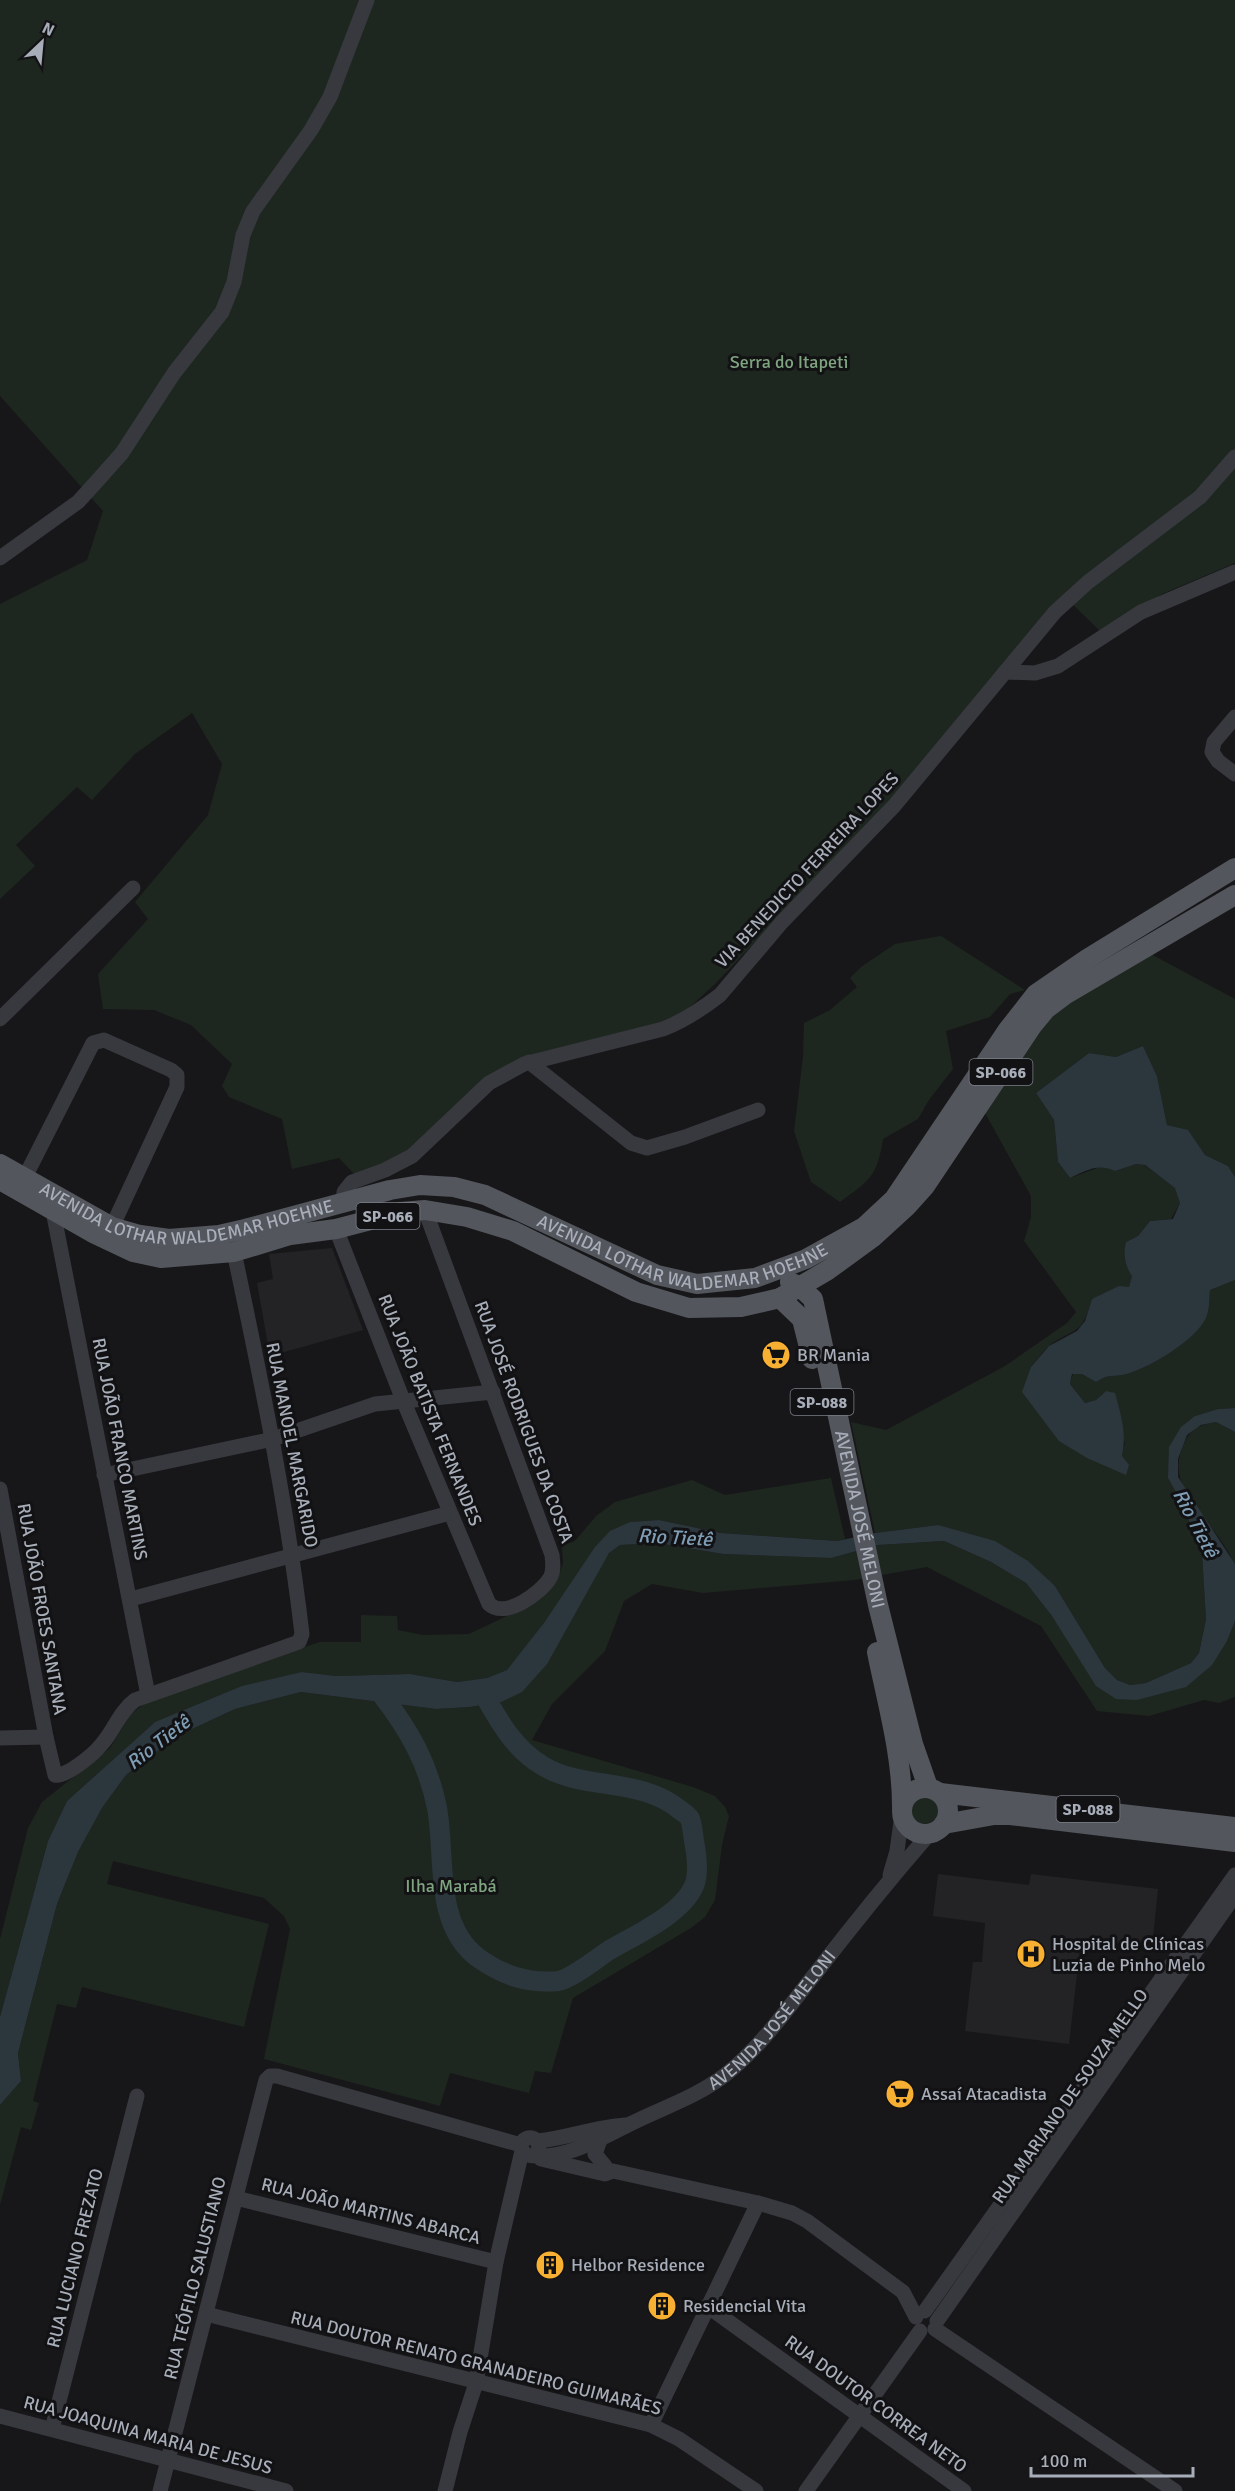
<svg xmlns="http://www.w3.org/2000/svg" width="1235" height="2491" font-family="Signika,sans-serif">
<style>
.built{fill:#232326}
.green{fill:#1e271f}
.water{fill:#2c363d}
.lines{fill:none;stroke-linecap:round;stroke-linejoin:round}
.river{stroke:#2c363d;stroke-width:20}
.minor{stroke:#37393e;stroke-width:15}
.major{stroke:#53565d;stroke-width:20}
.labels{text-anchor:middle;stroke-width:6;stroke-linejoin:round;paint-order:stroke}
.shield{fill:#121214;stroke:#7b7f88;stroke-width:1.5}
.shield-label{font-size:16px;font-weight:bold;fill:#a8aeb9}
.park-label{font-size:18px;fill:#7fa480;stroke:#121214}
.street-label{font-size:18px;fill:#a8aeb9;stroke:#121214}
.poi-label{font-size:18px;fill:#a8aeb9;stroke:#121214;text-anchor:start}
.water-label{font-size:20px;font-style:italic;fill:#7f9db5;stroke:#121214}
</style>
<rect width="100%" height="100%" fill="#171719"/>
<path class="built" d="M 332,1248 L 363,1330 L 270,1356 L 257,1283 L 273,1279 L 269,1254 Z
M 938,1874 L 1029,1885 L 1031,1874 L 1158,1889 L 1152,1947 L 1081,1939 L 1069,2044 L 965,2031 L 973,1962 L 982,1962 L 985,1923 L 933,1916 Z"/>
<path class="green" d="M 0,0 L 1235,0 L 1235,563 L 1162,594 L 1102,633 L 1066,598 L 889,802 L 715,984 L 677,1019 L 519,1060 L 402,1159 L 355,1175 L 339,1158 L 292,1169 L 282,1119 L 229,1097 L 222,1086 L 232,1064 L 191,1025 L 154,1010 L 103,1009 L 98,974 L 148,919 L 135,902 L 208,815 L 222,764 L 192,713 L 135,754 L 92,800 L 77,787 L 16,845 L 35,866 L 0,899 L 0,604 L 87,560 L 103,511 L 0,396 Z
M 941,936 L 1025,990 L 1010,994 L 990,1017 L 946,1031 L 953,1069 L 929,1100 L 918,1119 L 883,1139 C 877,1177 870,1180 840,1202 L 811,1182 L 794,1131 L 803,1057 L 804,1023 L 830,1010 L 857,987 L 850,978 L 861,967 L 895,944 Z
M 1149,953 L 1235,999 L 1235,1177 L 1228,1166 L 1205,1155 L 1188,1131 L 1167,1125 L 1157,1076 L 1143,1046 L 1116,1057 L 1089,1053 L 1036,1093 L 1054,1120 L 1058,1162 L 1070,1178 L 1103,1166 L 1115,1171 L 1136,1164 L 1144,1165 L 1176,1188 L 1180,1203 L 1171,1219 L 1150,1221 L 1138,1236 L 1126,1242 L 1132,1276 L 1129,1287 L 1092,1299 C 1080,1337 1079,1325 1050,1345 C 1043,1351 1037,1360 1031,1367 L 1122,1456 L 1125,1443 L 1106,1391 L 1096,1400 L 1085,1403 L 1070,1384 L 1073,1374 L 1082,1374 L 1096,1382 C 1110,1374 1108,1377 1122,1375 C 1146,1371 1196,1339 1206,1318 C 1210,1310 1209,1298 1210,1290 L 1235,1280 L 1235,1408 L 1218,1409 L 1195,1416 L 1168,1478 L 1182,1503 L 1202,1553 L 1206,1618 L 1199,1653 L 1191,1663 L 1146,1683 L 1130,1685 L 1117,1680 L 1105,1668 L 1055,1586 L 938,1525 L 875,1533 L 851,1422 L 886,1430 L 1005,1366 L 1067,1323 L 1076,1312 L 1024,1241 L 1031,1217 L 1031,1196 L 985,1113 L 1033,1038 L 1054,1011 Z
M 1216,1422 L 1235,1432 L 1235,1567 C 1223,1527 1164,1494 1182,1449 C 1189,1430 1196,1426 1216,1422 Z
M 831,1478 L 845,1539 L 837,1541 L 721,1533 L 659,1520 L 630,1522 L 507,1670 L 487,1678 L 457,1682 L 410,1674 L 336,1676 L 302,1672 L 155,1722 L 67,1801 L 48,1841 L 0,2017 L 0,1939 L 28,1828 L 42,1802 L 110,1748 L 131,1714 L 154,1696 L 320,1642 L 361,1642 L 361,1615 L 397,1616 L 398,1630 L 423,1635 L 469,1634 L 532,1604 L 560,1572 L 563,1563 L 562,1546 L 575,1541 L 596,1516 L 615,1502 L 692,1480 L 725,1495 Z
M 944,1541 L 991,1562 L 1026,1583 L 1052,1616 L 1137,1700 L 1227,1641 L 1235,1621 L 1235,1697 L 1219,1703 L 1204,1700 L 1149,1716 L 1097,1711 L 1041,1626 L 927,1567 L 854,1580 L 703,1593 L 652,1584 L 624,1601 L 605,1651 L 552,1704 L 532,1740 L 693,1787 L 715,1796 L 725,1807 L 729,1816 L 722,1845 L 715,1900 L 705,1917 L 691,1928 L 573,1998 L 551,2073 L 535,2071 L 529,2093 L 450,2073 L 440,2106 L 264,2059 L 290,1929 L 284,1916 L 264,1898 L 113,1861 L 107,1884 L 269,1924 L 244,2027 L 82,1987 L 76,2008 L 57,2004 L 33,2101 L 39,2103 L 31,2130 L 21,2127 L 0,2205 L 0,2105 L 21,2081 L 18,2053 L 57,1904 L 78,1852 L 102,1808 L 126,1775 L 177,1736 L 235,1709 L 301,1692 L 436,1709 L 470,1707 L 501,1702 L 610,1552 L 620,1545 L 658,1543 L 723,1554 L 830,1558 L 878,1545 Z
M909 1809a15 15 0 1 1 30 0a15 15 0 1 1-30 0Z"/>
<path class="water" d="M 1143,1046 L 1157,1076 L 1167,1125 L 1188,1130 L 1205,1155 L 1228,1166 L 1235,1177 L 1235,1280 L 1210,1290 C 1209,1298 1210,1310 1206,1318 C 1197,1339 1146,1371 1122,1375 C 1108,1377 1110,1374 1096,1382 L 1082,1374 L 1072,1374 L 1070,1384 L 1085,1403 L 1096,1400 L 1106,1391 L 1115,1393 C 1121,1415 1127,1434 1122,1456 L 1129,1465 L 1126,1475 L 1087,1458 L 1059,1441 L 1022,1392 L 1031,1367 L 1049,1346 L 1077,1331 L 1085,1321 L 1092,1299 L 1119,1286 L 1129,1287 L 1132,1276 C 1125,1266 1123,1254 1126,1242 L 1138,1236 L 1150,1221 L 1173,1219 L 1180,1203 L 1175,1188 L 1145,1165 L 1136,1164 L 1115,1171 C 1098,1163 1087,1170 1070,1178 L 1058,1162 L 1054,1120 L 1036,1093 L 1089,1053 L 1116,1057 Z
M 1235,1408 L 1235,1432 L 1216,1422 L 1201,1425 L 1187,1435 L 1178,1459 L 1178,1477 L 1235,1564 L 1235,1621 L 1227,1641 L 1212,1665 L 1186,1687 L 1137,1700 L 1116,1699 L 1096,1686 L 1052,1616 L 1026,1583 L 991,1562 L 944,1541 L 878,1545 L 831,1558 L 723,1554 L 658,1543 L 620,1545 L 609,1553 L 547,1664 L 522,1692 L 501,1702 L 470,1707 L 436,1709 L 301,1692 L 235,1709 L 177,1736 L 126,1775 L 102,1808 L 78,1852 L 57,1904 L 18,2053 L 21,2081 L 0,2105 L 0,2017 L 48,1841 L 67,1801 L 155,1722 L 242,1686 L 302,1672 L 336,1676 L 410,1674 L 457,1682 L 487,1678 L 507,1670 L 544,1623 L 595,1547 L 610,1531 L 630,1522 L 659,1520 L 721,1533 L 837,1541 L 875,1533 L 938,1525 L 995,1541 L 1028,1561 L 1055,1586 L 1105,1668 L 1117,1680 L 1130,1685 L 1146,1683 L 1191,1663 L 1199,1653 L 1206,1619 L 1202,1553 L 1182,1503 L 1168,1478 L 1169,1447 L 1181,1427 L 1195,1416 L 1218,1409 Z"/>
<g class="lines">
<path class="river" d="M 382,1695 C 409,1730 428,1763 437,1808 C 446,1855 433,1923 477,1957 C 502,1975 527,1984 558,1981 C 571,1979 596,1959 608,1951 C 635,1935 681,1915 694,1886 C 699,1874 697,1858 695,1846 C 693,1838 693,1827 690,1819 C 688,1815 683,1812 680,1810 C 641,1777 585,1791 543,1766 C 516,1750 501,1725 486,1698"/>
<g class="minor">
<path d="M 0,558 L 78,502 L 98,480 L 122,453 L 174,373 L 222,312 L 234,282 L 243,235 L 253,211 L 311,130 L 330,97 L 367,0"/>
<path d="M 1005,672 L 1035,673 L 1058,666 L 1141,612 L 1235,572"/>
<path d="M 1235,717 L 1214,742 L 1212,752 L 1218,761 L 1235,774"/>
<path d="M 0,1019 L 133,888"/>
<path d="M 529,1062 L 631,1143 L 647,1148 L 685,1137 L 758,1110"/>
<path d="M 24,1179 L 93,1043 L 104,1040 L 171,1070 L 177,1075 L 177,1087 L 112,1227"/>
<path d="M 343,1203 L 344,1192 L 352,1182 L 385,1170 L 412,1156 L 489,1083 L 524,1064 L 663,1029 C 684,1021 702,1009 720,995 L 782,922 L 894,806 L 1055,612 L 1088,582 L 1200,497 L 1235,457"/>
<path d="M 53,1211 L 148,1695"/>
<path d="M 336,1229 L 403,1400 L 489,1604 C 505,1619 540,1594 550,1578 C 554,1571 553,1563 552,1555 L 425,1210"/>
<path d="M 104,1475 L 273,1439 L 375,1404 L 493,1392"/>
<path d="M 0,1489 L 46,1737 L 55,1775 C 65,1778 94,1754 101,1745 C 114,1731 119,1712 135,1700 L 299,1642 L 302,1634 C 287,1505 261,1379 234,1252"/>
<path d="M 131,1599 L 450,1513"/>
<path d="M 0,1738 L 46,1737"/>
<path d="M 890,1875 L 897,1851 L 902,1814"/>
<path d="M 600,2140 L 595,2154 L 605,2166"/>
<path d="M 538,2141 C 567,2138 595,2127 625,2125"/>
<path id="s1" d="M 535,2155 L 539,2151 L 538,2141 C 530,2135 521,2138 521,2148 L 526,2155 C 560,2162 599,2140 628,2125 C 661,2108 695,2098 725,2075 C 761,2047 787,2009 815,1974 C 852,1926 890,1879 930,1833"/>
<path d="M 541,2159 L 605,2174 L 613,2171 L 758,2203 L 792,2213 L 807,2221 L 903,2292 L 916,2317"/>
<path d="M 236,2198 L 496,2262"/>
<path d="M 707,2306 L 964,2491"/>
<path d="M 925,2311 L 1235,1875"/>
<path d="M 206,2314 L 651,2425 L 679,2439 L 756,2491"/>
<path d="M 937,2321 L 1235,1895"/>
<path d="M 935,2329 L 1175,2491"/>
<path d="M 0,2416 L 286,2491"/>
<path d="M 651,2425 L 758,2203"/>
<path d="M 52,2429 L 137,2096"/>
<path d="M 160,2491 L 266,2080 L 270,2076 L 277,2076 L 521,2145"/>
<path d="M 445,2491 L 460,2432 L 476,2383 L 496,2262 L 522,2151"/>
<path d="M 806,2491 L 920,2331"/>
</g>
<g class="major">
<path id="s2" d="M 0,1164 L 112,1227 L 140,1235 L 169,1239 L 219,1235 L 245,1229 L 390,1190 L 420,1185 L 454,1187 L 485,1195 L 657,1275 L 697,1284 L 755,1278 L 806,1259 L 864,1227 L 894,1199 L 1007,1031 L 1036,994 L 1087,959 L 1235,868"/>
<path d="M 0,1180 L 95,1234 L 133,1252 L 161,1258 L 234,1252 L 290,1235 L 336,1229 L 401,1212 L 425,1210 L 467,1217 L 513,1231 L 636,1292 L 689,1308 L 741,1307 L 780,1298 L 828,1270 L 872,1238 L 907,1206 L 925,1186 L 1032,1026 L 1046,1009 L 1066,994 L 1235,895"/>
<path id="s3" d="M 790,1282 L 800,1287 L 813,1299 L 878,1605 L 913,1744 L 928,1787"/>
<path d="M 780,1298 L 802,1319 L 812,1359"/>
<path d="M 877,1652 C 887,1702 902,1754 902,1806"/>
<circle cx="925" cy="1811" r="23"/>
<path d="M 940,1793 L 1235,1827"/>
<path d="M 944,1824 L 994,1815 L 1010,1815 L 1235,1842"/>
</g>
</g>
<defs>
<g id="supermarket-disc" transform="scale(1.5)"><circle r="9.5" fill="#f7b031" stroke="#121214"/><path d="M-6-5.5h2.5l.6 2H6L4.5 2H-2.5L-4.4-4H-6ZM-1.5 3.2a1.3 1.3 0 1 0 .1 0ZM3 3.2a1.3 1.3 0 1 0 .1 0Z" fill="#111"/></g>
<g id="hospital-disc" transform="scale(1.5)"><circle r="9.5" fill="#f7b031" stroke="#121214"/><path d="M-5-5h3v3.5h4V-5h3V5h-3V1.5h-4V5h-3Z" fill="#111"/></g>
<g id="building-disc" transform="scale(1.5)"><circle r="9.5" fill="#f7b031" stroke="#121214"/><path d="M-4-6H4V6H1V3H-1V6H-4ZM-2.5-4.3h1.7v1.8h-1.7ZM.8-4.3h1.7v1.8H.8ZM-2.5-1h1.7V.8h-1.7ZM.8-1h1.7V.8H.8Z" fill="#111"/></g>
</defs>
<g fill-rule="evenodd">
<use href="#supermarket-disc" x="776" y="1355"/>
<use href="#hospital-disc" x="1031" y="1954"/>
<use href="#supermarket-disc" x="900" y="2094"/>
<use href="#building-disc" x="550" y="2265"/>
<use href="#building-disc" x="662" y="2306"/>
</g>
<g class="labels">
<g class="shield">
<rect x="969.5" y="1059" width="63" height="26" rx="4.5"/>
<rect x="356.5" y="1203" width="63" height="26" rx="4.5"/>
<rect x="790.5" y="1389" width="63" height="26" rx="4.5"/>
<rect x="1056.5" y="1796" width="63" height="26" rx="4.5"/>
</g>
<g class="shield-label">
<text x="1001" y="1078">SP-066</text>
<text x="388" y="1222">SP-066</text>
<text x="822" y="1408">SP-088</text>
<text x="1088" y="1815">SP-088</text>
</g>
<g class="park-label">
<text x="789" y="368">Serra do Itapeti</text>
<text x="451" y="1892">Ilha Marabá</text>
</g>
<g class="street-label">
<text transform="translate(807 870) rotate(-47)" y="6">VIA BENEDICTO FERREIRA LOPES</text>
<text dy="6" stroke="none"><textPath href="#s2" startOffset="201">AVENIDA LOTHAR WALDEMAR HOEHNE</textPath></text>
<text dy="6" stroke="none"><textPath href="#s2" startOffset="723">AVENIDA LOTHAR WALDEMAR HOEHNE</textPath></text>
<text transform="translate(430 1410) rotate(68)" y="6">RUA JOÃO BATISTA FERNANDES</text>
<text transform="translate(524 1422) rotate(70)" y="6">RUA JOSÉ RODRIGUES DA COSTA</text>
<text transform="translate(292 1445) rotate(79)" y="6">RUA MANOEL MARGARIDO</text>
<text transform="translate(120 1449) rotate(79)" y="6">RUA JOÃO FRANCO MARTINS</text>
<text dy="6" stroke="none"><textPath href="#s3" startOffset="254">AVENIDA JOSÉ MELONI</textPath></text>
<text transform="translate(42 1609) rotate(80)" y="6">RUA JOÃO FROES SANTANA</text>
<text dy="6" stroke="none"><textPath href="#s1" startOffset="338">AVENIDA JOSÉ MELONI</textPath></text>
<text transform="translate(1070 2096) rotate(-55)" y="6">RUA MARIANO DE SOUZA MELLO</text>
<text transform="translate(371 2211) rotate(14)" y="6">RUA JOÃO MARTINS ABARCA</text>
<text transform="translate(75 2258) rotate(-76)" y="6">RUA LUCIANO FREZATO</text>
<text transform="translate(195 2278) rotate(-76)" y="6">RUA TEÓFILO SALUSTIANO</text>
<text transform="translate(476 2363) rotate(14)" y="6">RUA DOUTOR RENATO GRANADEIRO GUIMARÃES</text>
<text transform="translate(876 2404) rotate(36)" y="6">RUA DOUTOR CORREA NETO</text>
<text transform="translate(148 2435) rotate(15)" y="6">RUA JOAQUINA MARIA DE JESUS</text>
</g>
<g class="poi-label">
<text x="797" y="1361">BR Mania</text>
<text x="1052" y="1950">Hospital de Clínicas<tspan x="1052" dy="21">Luzia de Pinho Melo</tspan></text>
<text x="921" y="2100">Assaí Atacadista</text>
<text x="571" y="2271">Helbor Residence</text>
<text x="683" y="2312">Residencial Vita</text>
</g>
<g class="water-label">
<text transform="translate(1196 1523) rotate(62)" y="7">Rio Tietê</text>
<text transform="translate(675 1537) rotate(3)" y="7">Rio Tietê</text>
<text transform="translate(158 1742) rotate(-38)" y="7">Rio Tietê</text>
</g>
</g>
<g transform="translate(42 42) rotate(26)" stroke="#121214" stroke-width="4.5" paint-order="stroke">
<path d="M0-4.5L10 22L0 15L-10 22Z" fill="#a8aeb9"/>
<text y="-9" font-size="16" font-weight="bold" text-anchor="middle" fill="#a8aeb9">N</text>
</g>
<path d="M1031 2467v9h162v-9" fill="none" stroke="#a8aeb9" stroke-width="3"/>
<text x="1040" y="2467" font-size="18" fill="#a8aeb9" stroke="#121214" stroke-width="4.5" paint-order="stroke">100 m</text>
</svg>
